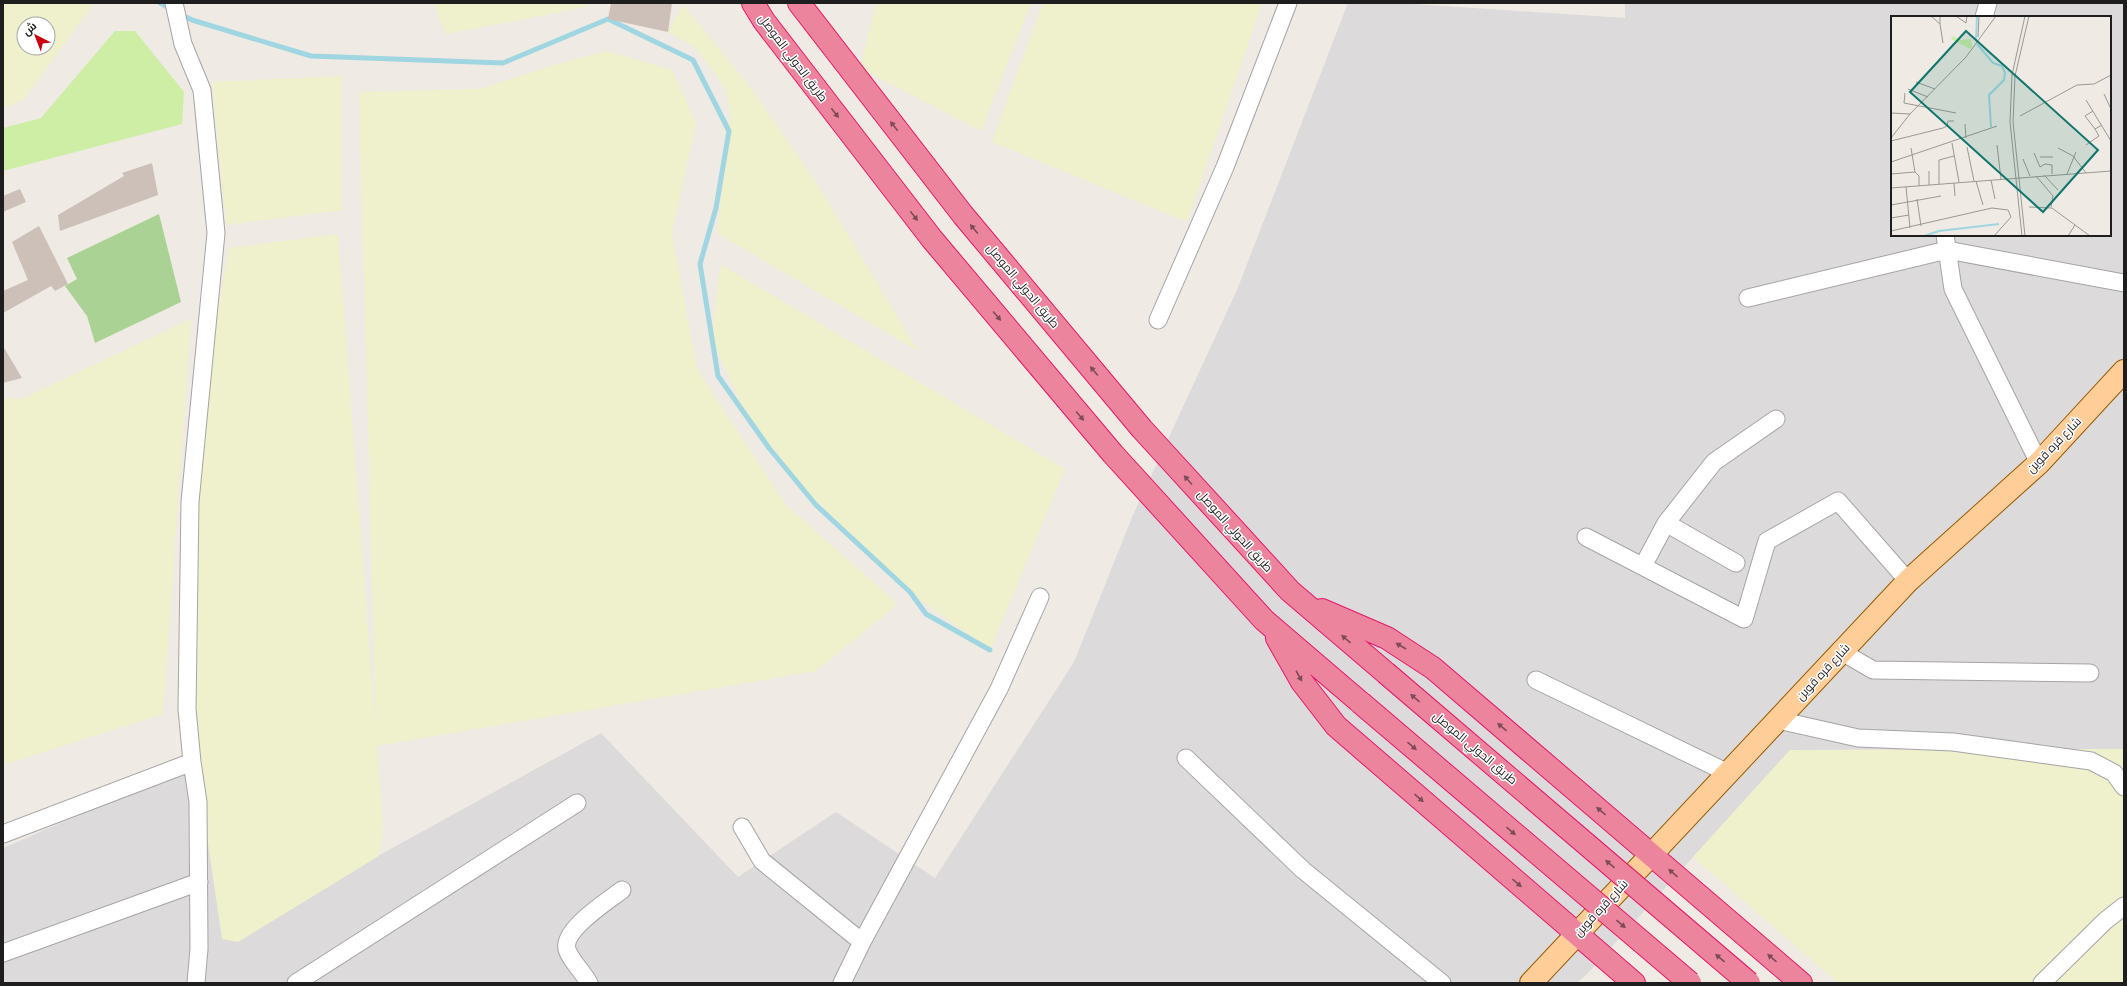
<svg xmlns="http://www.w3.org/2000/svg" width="2127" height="986" font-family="'Titillium Web',Cairo,sans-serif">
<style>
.residential{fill:#dcdada;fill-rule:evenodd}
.farmland{fill:#eff0cc;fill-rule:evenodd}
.grass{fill:#cdeea4}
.forest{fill:#aad294}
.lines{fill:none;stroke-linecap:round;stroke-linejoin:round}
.stream{stroke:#9fd6e1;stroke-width:5}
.building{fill:#ccc0b8}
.minor-casing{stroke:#a5a5a5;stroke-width:19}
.primary-casing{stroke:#975c00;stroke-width:24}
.motorway-casing{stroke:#e6176a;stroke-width:24}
.minor{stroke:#fff;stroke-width:17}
.primary{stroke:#ffcd98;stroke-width:22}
.motorway{stroke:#ed849e;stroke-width:22}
.motorway-bridge-casing{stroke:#e6176a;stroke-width:24;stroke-linecap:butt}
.motorway-bridge{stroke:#ed849e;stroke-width:22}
.oneway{fill:#7b4c58}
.labels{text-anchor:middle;stroke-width:3;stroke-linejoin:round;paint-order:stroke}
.street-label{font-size:12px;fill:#1e1e1e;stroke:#fff}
.inset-river{fill:none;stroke:#9fd6e1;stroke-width:2}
.inset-road{fill:none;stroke:#9b9894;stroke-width:1}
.view{fill:#0f766e;fill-opacity:0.15;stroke:#0f766e;stroke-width:2}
.inset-edge{fill:none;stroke:#1e1e1e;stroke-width:2}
</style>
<rect width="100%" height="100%" fill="#efeae3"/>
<path class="residential" d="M 1348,3 L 1398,3 L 1625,18 L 1625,3 L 2124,3 L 2124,749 L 1790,750 L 1588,973 L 1577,983 L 3,983 L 3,848 L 217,755 L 251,926 L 601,733 L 738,877 L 836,812 L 935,878 L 1074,662 L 1133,515 L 1237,290 ZM 1892,17 L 2110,17 L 2110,235 L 1892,235 Z"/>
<path class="farmland" d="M 3,3 L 94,3 L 24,99 L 3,108 ZM 24,24 L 48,24 L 48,48 L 24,48 Z
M 434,3 L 588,3 L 586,7 L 446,34 Z
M 876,3 L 1031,3 L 981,131 L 860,68 Z
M 1043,3 L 1262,3 L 1187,222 L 992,142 Z
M 683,5 L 751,88 L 821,190 L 918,351 L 717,233 L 731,115 L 725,88 L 695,47 L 668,32 Z
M 607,51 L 672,70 L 696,123 L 672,233 L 697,369 L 786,505 L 898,604 L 816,671 L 377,746 L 383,830 L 379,856 L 238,942 L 222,939 L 187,701 L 198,421 L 229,248 L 338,234 L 376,734 L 359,92 L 479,89 L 571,60 Z
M 342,76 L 342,210 L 226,225 L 212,82 Z
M 720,264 L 1065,469 L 990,650 L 910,592 L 798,483 L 748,419 L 712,339 Z
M 191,319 L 163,714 L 3,765 L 3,398 L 21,399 Z
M 2124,749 L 2124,983 L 1838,983 L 1693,857 L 1790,750 Z"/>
<path class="grass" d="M 115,31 L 135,31 L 184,92 L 182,124 L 3,171 L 3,128 L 41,118 Z"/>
<path class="forest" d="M 159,214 L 181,302 L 95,343 L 87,316 L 65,286 L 77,279 L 67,258 Z"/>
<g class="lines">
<path class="stream" d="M 160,3 L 171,9
M 180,14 L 192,20 L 311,56 L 503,63 L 608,19 L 693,60 L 729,131 L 716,208 L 700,264 L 718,376 L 769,448 L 816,505 L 910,592 L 926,614 L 990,650"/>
</g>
<path class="building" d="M 611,3 L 672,3 L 668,32 L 608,19 Z
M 152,163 L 158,195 L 60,231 L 58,215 L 124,176 L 122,173 Z
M 20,189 L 26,202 L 3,212 L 3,196 Z
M 39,226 L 68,284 L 55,291 L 51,286 L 3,313 L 3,291 L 28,280 L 12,242 Z
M 3,346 L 22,378 L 3,383 Z"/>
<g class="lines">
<g class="minor-casing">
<path id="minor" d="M 174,3 L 183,44 L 202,90 L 216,233 L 190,502 L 187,709 L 192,762 L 198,802 L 199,949 L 196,983
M 1984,17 L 1988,3
M 1945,235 L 1953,289 L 2039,463
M 1748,298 L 1947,250 L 2124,283
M 1158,320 L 1225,167 L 1288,3
M 1666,523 L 1714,462 L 1776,419
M 1586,537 L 1744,619 L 1767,541 L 1838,501 L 1908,581
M 1643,566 L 1666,523 L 1736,563
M 1842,652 L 1873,670 L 2090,673
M 1536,680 L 1728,773
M 1778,720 L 1858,738 L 1953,742 L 2091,761 L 2114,773 L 2124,787
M 1186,758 L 1303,870 L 1442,983
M 742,827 L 762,861 L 862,942
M 3,834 L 192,762
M 3,953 L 199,882
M 296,983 L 577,803
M 589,983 C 583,972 573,963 568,952 C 558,932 608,901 622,890
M 842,983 L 862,942 L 999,689 L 1040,597
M 2042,983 L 2105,921 L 2124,906"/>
</g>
<g class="primary-casing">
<path id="primary" d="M 1531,983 L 1908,581 L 2039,463 L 2124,371"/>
</g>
<g class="motorway-casing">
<path id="motorway" d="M 753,3 L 764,21 L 932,239 L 1113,454 L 1264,620 L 1361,703
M 799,3 L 963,215 L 1142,429 L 1290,591 L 1386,673
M 1322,610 L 1387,638 L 1433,668 L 1801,983
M 1277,638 L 1302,682 L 1336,726 L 1634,983"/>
</g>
<use href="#minor" class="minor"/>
<use href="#primary" class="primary"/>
<use href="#motorway" class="motorway"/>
<g class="motorway-bridge-casing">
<path id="motorway-bridge" d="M 1386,673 L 1749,983
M 1361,703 L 1690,983"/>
</g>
<use href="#motorway-bridge" class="motorway-bridge"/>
</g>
<defs><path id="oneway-solid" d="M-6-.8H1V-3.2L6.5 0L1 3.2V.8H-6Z"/></defs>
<g class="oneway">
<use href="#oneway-solid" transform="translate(835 113) rotate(52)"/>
<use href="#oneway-solid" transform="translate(894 126) rotate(-128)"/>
<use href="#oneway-solid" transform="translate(914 216) rotate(52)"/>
<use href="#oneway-solid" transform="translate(974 229) rotate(-130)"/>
<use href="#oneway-solid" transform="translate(997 316) rotate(50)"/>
<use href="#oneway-solid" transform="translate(1094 371) rotate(-130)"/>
<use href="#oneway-solid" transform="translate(1080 416) rotate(50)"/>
<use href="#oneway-solid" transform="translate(1188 480) rotate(-132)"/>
<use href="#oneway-solid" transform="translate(1346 639) rotate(-140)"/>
<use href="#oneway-solid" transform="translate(1401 646) rotate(-150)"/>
<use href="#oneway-solid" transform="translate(1299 676) rotate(61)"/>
<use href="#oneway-solid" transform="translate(1415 698) rotate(-140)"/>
<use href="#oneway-solid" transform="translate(1502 727) rotate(-140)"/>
<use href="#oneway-solid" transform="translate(1412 746) rotate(40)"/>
<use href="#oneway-solid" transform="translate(1419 798) rotate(41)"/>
<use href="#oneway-solid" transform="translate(1601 811) rotate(-140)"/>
<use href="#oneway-solid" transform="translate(1511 831) rotate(40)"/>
<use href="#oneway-solid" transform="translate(1610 864) rotate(-140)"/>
<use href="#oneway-solid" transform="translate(1673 873) rotate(-139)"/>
<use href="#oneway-solid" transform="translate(1517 883) rotate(41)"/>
<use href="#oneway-solid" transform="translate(1621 924) rotate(40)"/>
<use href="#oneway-solid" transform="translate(1720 958) rotate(-140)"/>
<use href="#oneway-solid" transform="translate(1772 958) rotate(-139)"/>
</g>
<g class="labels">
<g class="street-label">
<text transform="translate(793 58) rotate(53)" y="4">طريق الحولي الموصل</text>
<text transform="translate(1023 286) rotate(50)" y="4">طريق الحولي الموصل</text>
<text transform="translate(2054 445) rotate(-46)" y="4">شارع قره قوين</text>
<text transform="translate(1235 531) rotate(48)" y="4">طريق الحولي الموصل</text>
<text transform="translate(1823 672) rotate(-47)" y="4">شارع قره قوين</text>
<text transform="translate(1475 748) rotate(40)" y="4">طريق الحولي الموصل</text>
<text transform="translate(1601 908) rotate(-47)" y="4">شارع قره قوين</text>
</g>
</g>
<g transform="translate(1891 16)">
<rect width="220" height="220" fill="#efeae3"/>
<path d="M 62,20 L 70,24 L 80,23 L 81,31 L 79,33 L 60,23 Z" fill="#cdeea4"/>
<path class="inset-river" d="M 85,25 L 86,0M 86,28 L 102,47 L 111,50 L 114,57 L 113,64 L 98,79 L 100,111M 33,220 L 48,215 L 108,208"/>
<path class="inset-road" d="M 40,0 L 49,8 L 49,0M 65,0 L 75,7 L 76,0M 49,8 L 52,27M 87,21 L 88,0M 25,66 L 44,73M 17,73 L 37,81M 14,77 L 13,87 L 65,97M 213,78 L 220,93M 195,84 L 220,125M 202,95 L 194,100 L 204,113 L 211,109M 0,97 L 19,98M 129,100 L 186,69 L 203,68 L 220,59M 74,108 L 75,122M 0,122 L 19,98 L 75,41 L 105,0M 0,125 L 52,112 L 56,110 L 57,105 L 63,105M 61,127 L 68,166M 106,129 L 110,163M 195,129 L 208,120 L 204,113M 76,131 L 83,165M 20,132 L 24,156M 167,132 L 182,140 L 195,157M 143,137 L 149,151 L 154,148 L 161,149 L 161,158M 149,141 L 162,141M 132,143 L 139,160M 0,146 L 106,110M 38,155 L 38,169M 0,158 L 24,156 L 28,160 L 28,170M 176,158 L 185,136M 153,159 L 167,174M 145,160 L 162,180 L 160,191M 100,164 L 104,183M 85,165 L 92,189M 63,167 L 64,180M 48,168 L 48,144 L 63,140M 15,171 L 19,212M 0,172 L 220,155M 26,183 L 30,210M 0,189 L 50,180M 138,191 L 161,192 L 199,220M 0,202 L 18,199M 0,215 L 101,192 L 117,194 L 120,201 L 103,220M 131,220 L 119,106 L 121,59 L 134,0M 134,220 L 122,106 L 124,60 L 138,0M 177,220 L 184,209"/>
<path class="view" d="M 75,15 L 207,134 L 152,196 L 19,76 Z"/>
<rect width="220" height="220" class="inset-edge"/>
</g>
<rect width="2127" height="986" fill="none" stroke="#1e1e1e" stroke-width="8"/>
<g transform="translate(36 36) rotate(318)"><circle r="19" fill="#ffffff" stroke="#a5a5a5"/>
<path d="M0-3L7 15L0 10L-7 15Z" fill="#cb000c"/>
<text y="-6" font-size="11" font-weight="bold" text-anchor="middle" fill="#1e1e1e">ش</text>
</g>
</svg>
